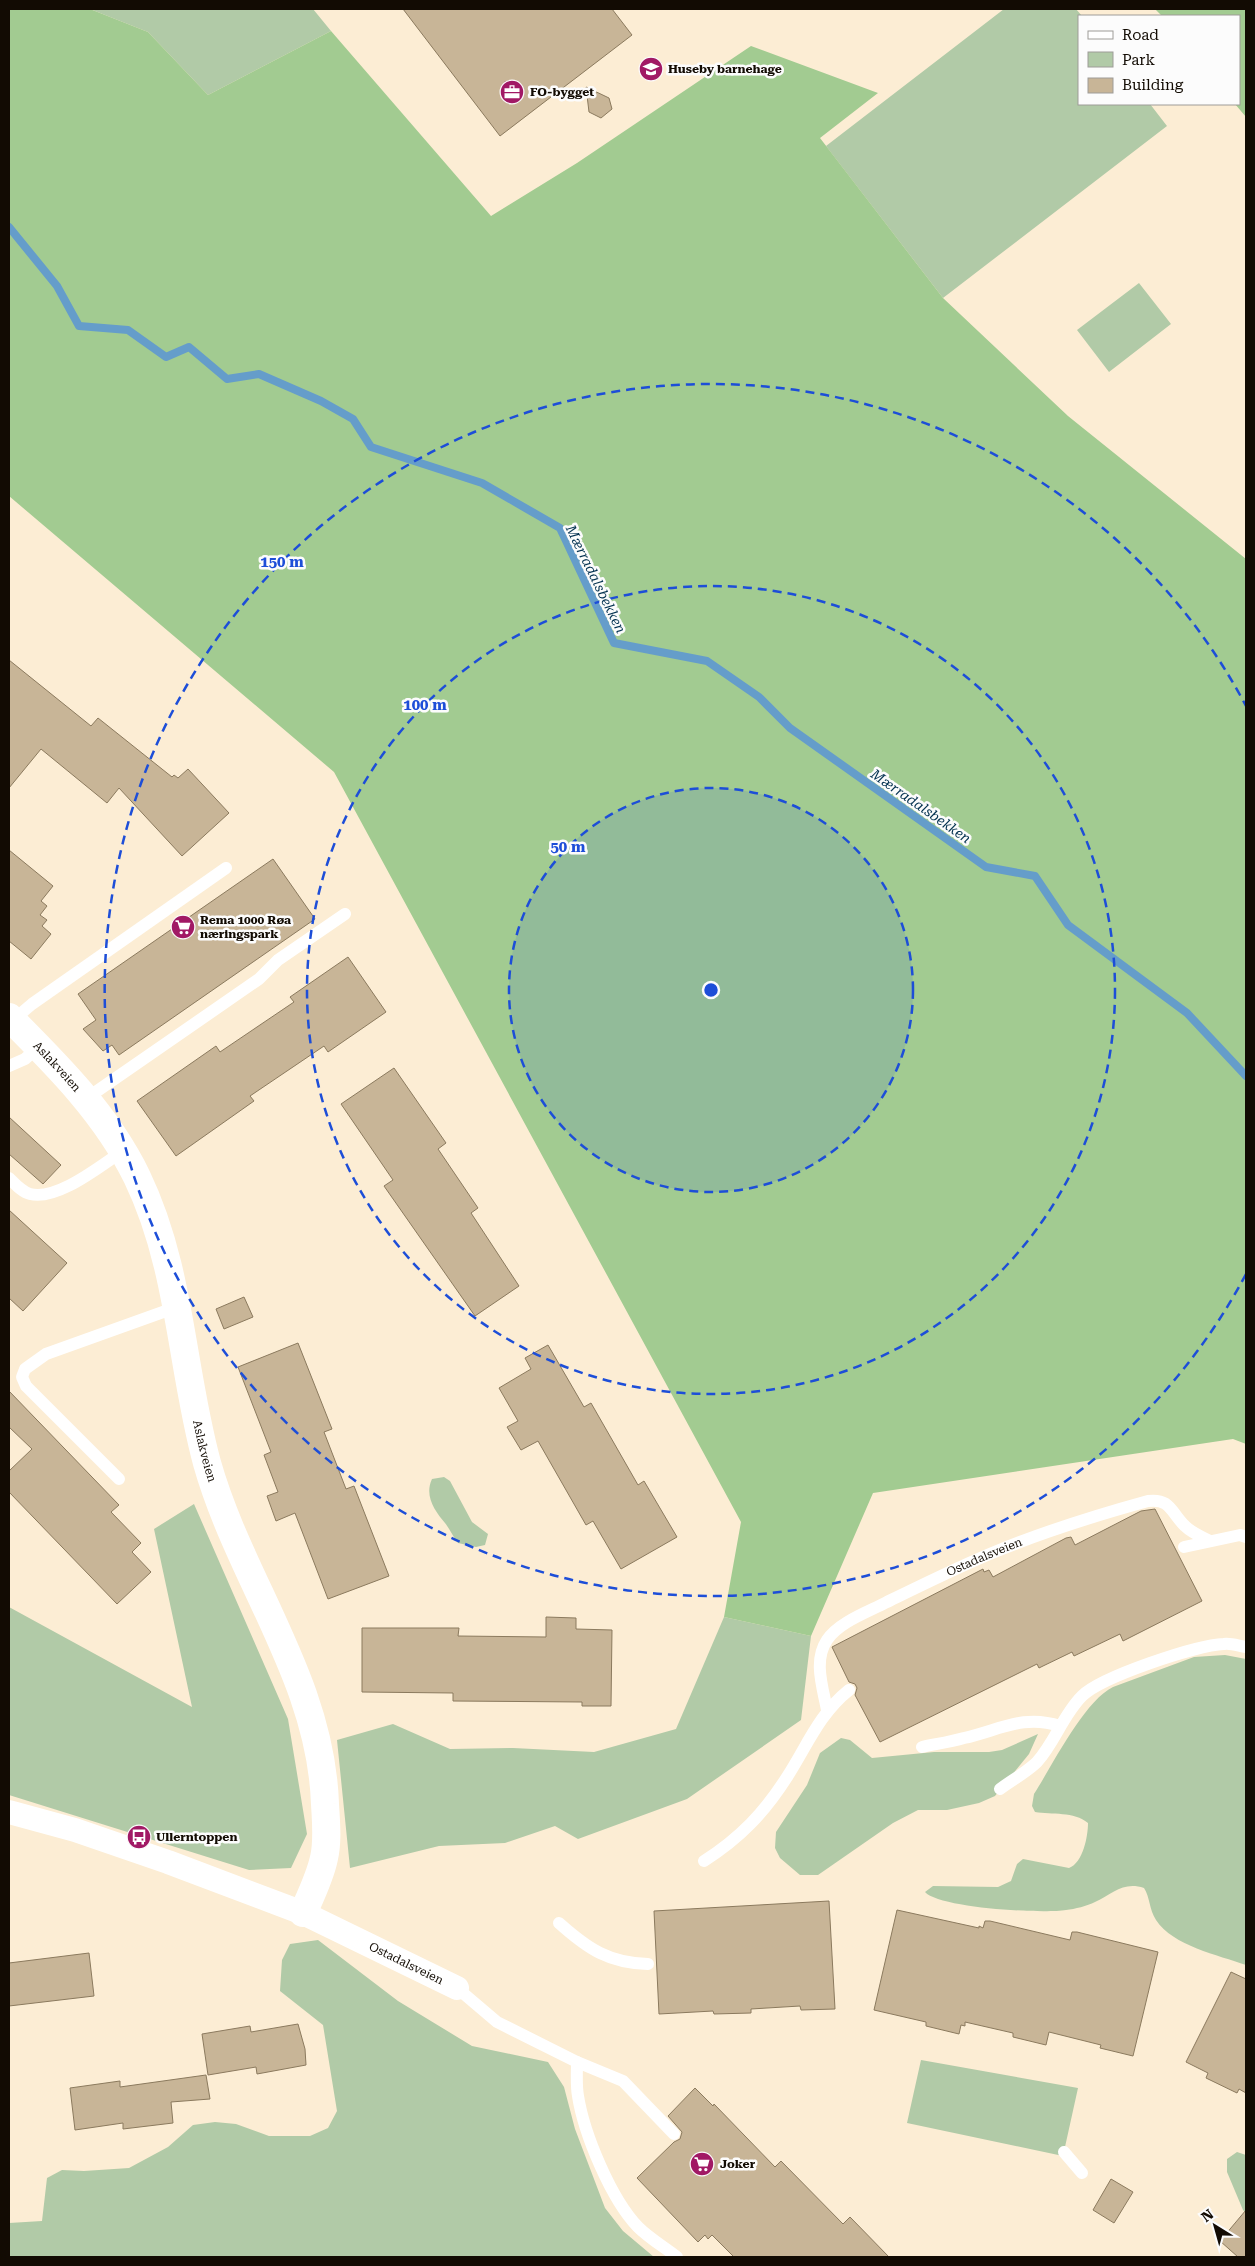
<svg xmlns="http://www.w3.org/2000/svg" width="1255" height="2266" font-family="'Roboto Serif',serif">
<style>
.green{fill:#b1caa7}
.forest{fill:#a2cb91}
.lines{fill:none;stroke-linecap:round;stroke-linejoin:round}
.stream{stroke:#659dca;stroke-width:8}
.building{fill:#c8b597;stroke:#8b7a5e}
.service{stroke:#fff;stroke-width:12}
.minor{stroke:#fff;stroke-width:24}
.tertiary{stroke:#fff;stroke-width:28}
.ring{fill:none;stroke:#1d4ed8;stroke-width:2.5;stroke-dasharray:9 6}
.labels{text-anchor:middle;stroke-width:5;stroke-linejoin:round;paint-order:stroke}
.poi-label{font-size:12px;font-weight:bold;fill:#120b03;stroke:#fcfcfc;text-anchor:start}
.street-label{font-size:12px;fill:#120b03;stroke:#fcfcfc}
.water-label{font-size:14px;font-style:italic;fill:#043250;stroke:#fcfcfc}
.centre{fill:#1d4ed8;stroke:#fcfcfc;stroke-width:2.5}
.ring-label{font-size:15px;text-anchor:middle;font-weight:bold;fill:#1d4ed8;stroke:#fcfcfc;stroke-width:5;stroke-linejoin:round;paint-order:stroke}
</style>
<rect width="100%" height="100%" fill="#fcedd4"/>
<path class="green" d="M 90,9 L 313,9 L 331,31 L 208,95 L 148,32 Z
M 1004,9 L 1076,9 L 1082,16 L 1079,16 L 1079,104 L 1150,104 L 1167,126 L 943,298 L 826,146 Z
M 1139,283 L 1171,324 L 1109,372 L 1077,330 Z
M 444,1477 L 450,1481 L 472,1522 L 488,1534 L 485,1545 L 476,1547 L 458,1543 C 453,1537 450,1529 445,1523 C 435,1511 424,1496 432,1479 Z
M 194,1504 L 288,1719 L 307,1834 L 291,1868 L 249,1870 L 9,1795 L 9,1607 L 192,1707 L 154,1529 Z
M 724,1617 L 811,1636 L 801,1720 L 687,1799 L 578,1839 L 555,1826 L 505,1843 L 439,1846 L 350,1868 L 337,1740 L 393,1724 L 450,1749 L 513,1748 L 594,1752 L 676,1729 Z
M 1225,1655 L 1246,1659 L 1246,1965 C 1218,1955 1173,1946 1156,1920 C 1149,1909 1150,1897 1144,1888 C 1123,1881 1113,1894 1095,1902 C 1087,1906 1075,1909 1066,1910 C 1042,1914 939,1908 925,1892 L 933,1886 L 998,1887 L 1011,1881 L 1017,1864 L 1023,1859 L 1069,1868 C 1083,1863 1088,1836 1088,1823 C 1074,1811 1052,1815 1035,1812 L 1032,1806 L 1034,1794 C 1052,1766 1084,1701 1113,1687 L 1194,1657 Z
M 1038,1734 L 1029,1754 L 995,1796 L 979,1803 L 947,1810 L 918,1810 L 893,1823 L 818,1875 L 800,1875 L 780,1858 L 775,1848 L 776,1832 L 807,1785 L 820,1753 L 841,1738 L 850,1740 L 872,1758 L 934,1752 L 989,1752 L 1002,1750 Z
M 318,1940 L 398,2001 L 472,2046 L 548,2062 L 564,2087 L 575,2129 L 605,2208 L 623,2231 L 654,2257 L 9,2257 L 9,2223 L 42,2221 L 47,2178 L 62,2170 L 84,2171 L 129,2168 L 168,2147 L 193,2125 L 215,2122 L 236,2124 L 269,2136 L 310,2136 L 328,2128 L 337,2111 L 323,2025 L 280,1991 L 282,1960 L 290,1944 Z
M 921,2060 L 1078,2088 L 1063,2156 L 907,2123 Z
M 1237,2152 L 1246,2155 L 1246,2213 L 1243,2210 L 1227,2172 L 1227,2159 Z"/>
<path class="forest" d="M 9,9 L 90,9 L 148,32 L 208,95 L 331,31 L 491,216 L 577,163 L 751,46 L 878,93 L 820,138 L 943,298 L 1068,416 L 1246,559 L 1246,1444 L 1233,1439 L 873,1493 L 811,1636 L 724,1617 L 741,1522 L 334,772 L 9,496 Z
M 1155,9 L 1246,9 L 1246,117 L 1235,104 L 1239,104 L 1239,16 L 1162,16 Z"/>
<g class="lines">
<path class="stream" d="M 9,227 L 57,286 L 79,326 L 128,330 L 166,357 L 189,347 L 227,379 L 259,374 L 321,401 L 353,419 L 371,447 L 482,483 L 560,528 L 614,643 L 707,661 L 759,697 L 790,728 L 986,867 L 1035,876 L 1068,925 L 1187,1013 L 1246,1076"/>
</g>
<path class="building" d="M 403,9 L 612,9 L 632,35 L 500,136 Z
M 586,87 L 609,98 L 612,109 L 601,118 L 589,112 Z
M 9,660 L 91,726 L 98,718 L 172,777 L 174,775 L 178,778 L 188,769 L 229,813 L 182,856 L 119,788 L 107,803 L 41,749 L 9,788 Z
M 9,850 L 53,886 L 41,901 L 47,906 L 40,915 L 47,920 L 42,926 L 51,934 L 31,959 L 9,941 Z
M 273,859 L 315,919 L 119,1055 L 112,1045 L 103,1051 L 83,1029 L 96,1020 L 78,994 Z
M 348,957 L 386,1012 L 328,1052 L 324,1046 L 250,1096 L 254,1101 L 176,1156 L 137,1101 L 216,1046 L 220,1052 L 294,1002 L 290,997 Z
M 394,1068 L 446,1143 L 438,1149 L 478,1208 L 471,1213 L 519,1286 L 475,1316 L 384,1186 L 393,1180 L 341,1104 Z
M 9,1117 L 61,1165 L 43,1184 L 9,1154 Z
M 9,1210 L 67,1263 L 23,1311 L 9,1298 Z
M 244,1297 L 253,1317 L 224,1329 L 216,1309 Z
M 298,1343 L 332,1429 L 324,1432 L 346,1489 L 354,1486 L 389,1576 L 328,1599 L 295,1513 L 276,1521 L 267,1496 L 278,1492 L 264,1455 L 271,1452 L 238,1367 Z
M 548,1345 L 584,1407 L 591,1403 L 638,1485 L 644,1481 L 677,1537 L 621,1569 L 593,1521 L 586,1525 L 538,1441 L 521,1450 L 507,1427 L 518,1421 L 499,1388 L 531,1369 L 525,1358 Z
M 9,1391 L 119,1505 L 111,1512 L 141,1543 L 132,1552 L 151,1572 L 117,1604 L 9,1492 L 9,1471 L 32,1449 L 9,1427 Z
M 1155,1509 L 1202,1601 L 1123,1641 L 1120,1634 L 1074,1656 L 1072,1652 L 1043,1666 L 1039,1668 L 1037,1664 L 880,1742 L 855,1695 L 857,1688 L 855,1684 L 849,1682 L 832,1647 L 983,1569 L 984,1572 L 989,1570 L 993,1577 L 1066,1538 L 1071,1537 L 1075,1545 L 1141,1511 Z
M 546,1617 L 576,1618 L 576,1629 L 612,1630 L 611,1706 L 582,1706 L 582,1702 L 453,1701 L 453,1693 L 362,1692 L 362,1628 L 459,1628 L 458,1636 L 546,1637 Z
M 829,1901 L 835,2009 L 801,2010 L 800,2006 L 751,2009 L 751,2013 L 714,2014 L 713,2011 L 659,2014 L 654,1911 Z
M 897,1910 L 979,1928 L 979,1926 L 983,1928 L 985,1921 L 990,1921 L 1070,1940 L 1072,1932 L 1077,1932 L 1158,1952 L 1133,2056 L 1100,2048 L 1101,2045 L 1049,2032 L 1046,2045 L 1013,2037 L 1013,2033 L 965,2022 L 965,2026 L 961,2025 L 959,2034 L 926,2026 L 926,2022 L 874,2010 Z
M 89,1953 L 94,1996 L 9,2006 L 9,1963 Z
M 1231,1972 L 1246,1979 L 1246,2093 L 1239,2089 L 1237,2093 L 1206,2078 L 1208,2073 L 1186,2062 Z
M 298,2024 L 305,2049 L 306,2065 L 257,2074 L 256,2067 L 208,2075 L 202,2034 L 250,2026 L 251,2032 Z
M 206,2075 L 210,2099 L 171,2102 L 173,2123 L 123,2129 L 123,2123 L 75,2130 L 70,2088 L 120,2081 L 120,2087 Z
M 695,2088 L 713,2106 L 714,2104 L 775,2167 L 781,2161 L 843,2224 L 850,2217 L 889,2257 L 734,2257 L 712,2235 L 708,2239 L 705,2235 L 698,2242 L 637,2178 L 674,2142 L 680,2139 L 682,2132 L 668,2116 Z
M 1111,2179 L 1133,2192 L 1114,2223 L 1093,2210 Z
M 1246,2210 L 1246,2257 L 1238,2257 L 1220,2241 Z"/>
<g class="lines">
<g class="service">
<path d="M 12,1021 L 32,1004 L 226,868"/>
<path d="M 9,1066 L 25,1059 L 38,1047"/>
<path d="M 87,1098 L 259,979 L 278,960 L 345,914"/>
<path d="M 9,1178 C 15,1184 22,1192 30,1194 C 58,1201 101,1165 123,1151"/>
<path d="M 119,1479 L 26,1386 L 22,1377 L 25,1369 L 46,1354 L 177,1307"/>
<path d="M 1184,1547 L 1240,1535 L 1246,1537"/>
<path id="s1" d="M 827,1710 C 823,1688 813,1661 827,1640 C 839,1622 868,1612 887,1602 C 924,1584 960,1566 997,1551 C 1046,1531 1097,1515 1148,1501 C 1171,1498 1171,1513 1185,1526 C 1192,1533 1202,1537 1210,1541"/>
<path d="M 922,1747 C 936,1744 950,1742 964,1738 C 1000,1730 1023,1714 1060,1726"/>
<path d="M 1000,1789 C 1012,1780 1027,1772 1037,1762 C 1055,1742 1063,1715 1082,1696 C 1101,1677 1196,1645 1224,1644 C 1231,1643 1239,1646 1246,1647"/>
<path d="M 704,1861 C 740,1838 764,1813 787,1777 C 807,1746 819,1714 849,1690"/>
<path d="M 559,1923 C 588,1949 609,1963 648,1964"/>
<path d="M 457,1988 L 497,2022 L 577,2062 C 577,2073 576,2085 578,2096 C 584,2134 611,2199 638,2227 C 649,2238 664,2247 677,2257"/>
<path d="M 577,2062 L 623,2081 L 674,2134"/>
<path d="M 1064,2152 L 1082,2173"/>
</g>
<path class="minor" id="s2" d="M 9,1812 L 75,1830 L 168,1862 L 303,1913 L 457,1988"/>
<path class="tertiary" id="s3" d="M 9,1017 C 58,1066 107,1115 137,1177 C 181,1268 181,1368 207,1463 C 240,1580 321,1679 325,1804 C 326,1822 328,1841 324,1858 C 320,1877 311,1895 303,1913"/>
</g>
<circle cx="711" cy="990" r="202" fill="#1d4ed8" fill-opacity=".12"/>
<g class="ring">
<circle cx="711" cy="990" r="202"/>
<circle cx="711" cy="990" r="404"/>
<path d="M1246 1274A606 606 0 1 1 1246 706"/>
</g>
<defs>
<g id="school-disc" transform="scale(1.25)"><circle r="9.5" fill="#a11965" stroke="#fcfcfc"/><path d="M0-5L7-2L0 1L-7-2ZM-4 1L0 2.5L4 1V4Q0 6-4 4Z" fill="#fff"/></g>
<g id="office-disc" transform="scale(1.25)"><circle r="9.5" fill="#a11965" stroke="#fcfcfc"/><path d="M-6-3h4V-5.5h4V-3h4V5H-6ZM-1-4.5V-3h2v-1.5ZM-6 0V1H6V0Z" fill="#fff"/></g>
<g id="supermarket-disc" transform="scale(1.25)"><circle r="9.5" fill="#a11965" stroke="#fcfcfc"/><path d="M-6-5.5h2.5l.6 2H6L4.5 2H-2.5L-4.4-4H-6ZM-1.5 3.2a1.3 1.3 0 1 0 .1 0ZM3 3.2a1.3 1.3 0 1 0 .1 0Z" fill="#fff"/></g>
<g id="bus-disc" transform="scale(1.25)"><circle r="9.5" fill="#a11965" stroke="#fcfcfc"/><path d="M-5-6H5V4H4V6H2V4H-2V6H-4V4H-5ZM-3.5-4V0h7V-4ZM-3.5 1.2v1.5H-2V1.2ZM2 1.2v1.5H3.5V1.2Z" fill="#fff"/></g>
</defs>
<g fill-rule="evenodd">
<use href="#school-disc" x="651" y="69"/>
<use href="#office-disc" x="512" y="92"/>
<use href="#supermarket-disc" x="183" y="927"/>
<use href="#bus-disc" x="139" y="1837"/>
<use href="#supermarket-disc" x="702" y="2164"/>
</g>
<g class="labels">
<g class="poi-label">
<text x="668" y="73">Huseby barnehage</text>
<text x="530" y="96">FO-bygget</text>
<text x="200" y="924">Rema 1000 Røa<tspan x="200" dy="14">næringspark</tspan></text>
<text x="156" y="1841">Ullerntoppen</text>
<text x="720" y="2168">Joker</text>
</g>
<g class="street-label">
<text dy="4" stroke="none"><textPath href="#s3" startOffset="69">Aslakveien</textPath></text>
<text dy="4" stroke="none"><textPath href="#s3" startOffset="489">Aslakveien</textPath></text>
<text dy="4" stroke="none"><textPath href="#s1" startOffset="251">Ostadalsveien</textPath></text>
<text dy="4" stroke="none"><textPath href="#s2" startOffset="426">Ostadalsveien</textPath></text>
</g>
<g class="water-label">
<text transform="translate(596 579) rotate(64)" y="5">Mærradalsbekken</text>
<text transform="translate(921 806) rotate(35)" y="5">Mærradalsbekken</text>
</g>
</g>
<circle cx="711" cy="990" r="8" class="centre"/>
<g class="ring-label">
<text x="282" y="567">150 m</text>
<text x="425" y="710">100 m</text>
<text x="568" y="852">50 m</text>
</g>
<rect width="1255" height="2266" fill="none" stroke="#120b03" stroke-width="20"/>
<rect x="1078" y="15" width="162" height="90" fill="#fcfcfc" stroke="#9e9c98"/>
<rect x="1088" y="31" width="25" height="8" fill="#ffffff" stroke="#9e9c98"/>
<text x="1122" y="40" font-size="15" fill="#120b03">Road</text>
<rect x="1088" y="52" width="25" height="15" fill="#b1caa7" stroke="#9e9c98"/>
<text x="1122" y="65" font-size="15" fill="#120b03">Park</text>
<rect x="1088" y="78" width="25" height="15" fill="#c8b597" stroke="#9e9c98"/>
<text x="1122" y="90" font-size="15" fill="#120b03">Building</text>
<g transform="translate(1215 2226) rotate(323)" stroke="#fcfcfc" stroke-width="4" paint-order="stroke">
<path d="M0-4L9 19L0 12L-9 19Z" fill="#120b03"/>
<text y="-8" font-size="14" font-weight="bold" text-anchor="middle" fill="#120b03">N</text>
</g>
</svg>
